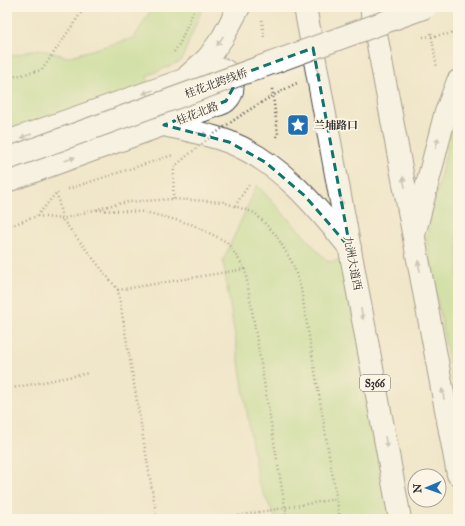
<svg xmlns="http://www.w3.org/2000/svg" width="465" height="526" font-family="'IM FELL Great Primer','Noto Serif SC',serif">
<style>
.green{fill:#b1da84;stroke:#6e8258}
.lines{fill:none;stroke-linecap:round;stroke-linejoin:round}
.secondary-casing{stroke:#494743;stroke-width:24}
.primary-casing{stroke:#494743;stroke-width:24}
.path{stroke:#494743;stroke-width:2.5;stroke-dasharray:1 3;stroke-linecap:butt}
.secondary{stroke:#fff;stroke-width:22}
.primary{stroke:#fff;stroke-width:22}
.secondary-bridge-casing{stroke:#494743;stroke-width:24;stroke-linecap:butt}
.path-bridge{stroke:#494743;stroke-width:2.5;stroke-dasharray:1 3;stroke-linecap:butt}
.secondary-bridge{stroke:#fff;stroke-width:22}
.oneway{fill:#a0a0a0}
.marked{fill:none;stroke:#0f766e;stroke-width:3;stroke-dasharray:8 5;stroke-linejoin:round}
.labels{text-anchor:middle;stroke-width:3.5;stroke-linejoin:round;paint-order:stroke}
.shield{fill:#fcf5e5;stroke:#6a6863;stroke-width:1}
.shield-label{font-size:10px;font-weight:bold;fill:#2b2b2b}
.street-label{font-size:11px;fill:#2b2b2b;stroke:#fcf5e5}
.poi-label{font-size:11px;font-weight:bold;fill:#2b2b2b;stroke:#fcf5e5;text-anchor:start}
</style>
<rect width="100%" height="100%" fill="#fcf5e5"/>
<filter id="ink" filterUnits="userSpaceOnUse"><feTurbulence type="fractalNoise" baseFrequency=".025" numOctaves="2"/><feDisplacementMap in="SourceGraphic" scale="8" xChannelSelector="R" yChannelSelector="G"/><feConvolveMatrix kernelMatrix="1 2 1 2 8 2 1 2 1" color-interpolation-filters="sRGB"/></filter>
<filter id="wash" filterUnits="userSpaceOnUse"><feTurbulence type="fractalNoise" baseFrequency=".012" numOctaves="4" result="noise"/><feDisplacementMap in="SourceGraphic" scale="16" xChannelSelector="R" yChannelSelector="G"/><feGaussianBlur stdDeviation="0.9" result="paint"/><feColorMatrix in="noise" values="0 0 0 0 0 0 0 0 0 0 0 0 0 0 0 0 0 1.4 0 .05"/><feComposite in="paint" operator="in"/></filter>
<g filter="url(#wash)">
<rect width="100%" height="100%" fill="#f0e6c9"/>
<path class="green" d="M 153,7 L 203,7 L 181,61 L 147,76 L 149,86 L 7,130 L 7,57 L 39,49 L 67,57 L 134,38 Z
M 458,112 L 458,412 L 426,238 L 452,127 Z
M 257,185 L 328,262 L 345,259 L 392,519 L 276,519 L 258,482 L 223,261 Z"/>
</g>
<g filter="url(#ink)">
<g class="lines">
<g class="secondary-casing">
<path id="secondary" d="M 189,75 L 208,58 L 223,37 L 239,7
M 164,125 C 186,130 208,134 229,142 C 280,162 317,207 350,248
M 7,142 L 215,69 C 218,69 222,69 224,70 C 235,76 235,93 226,101 C 224,103 220,104 218,105 L 7,181
M 414,235 L 445,115 L 458,81"/>
</g>
<g class="primary-casing">
<path id="primary" d="M 305,7 L 400,519
M 371,7 L 458,474"/>
</g>
<path class="path" d="M 262,20 L 264,39
M 431,33 L 437,68
M 174,52 L 180,43 L 195,7
M 7,78 L 42,70 L 85,7
M 272,89 L 278,134 L 276,137
M 68,189 L 173,155
M 57,193 L 62,219 L 118,290
M 173,199 L 174,167
M 235,206 L 250,183
M 97,210 L 145,212 L 191,224 L 227,242 L 245,269 L 287,519
M 37,216 L 57,192
M 7,227 L 37,216 L 62,219 L 112,205 L 128,202 L 173,199 L 223,202 L 255,213 L 276,235 L 293,264 L 301,289 L 340,519
M 7,389 L 89,373
M 157,519 L 118,290 L 245,269
M 219,519 L 336,499"/>
<use href="#secondary" class="secondary"/>
<use href="#primary" class="primary"/>
<g class="secondary-bridge-casing">
<path id="secondary-bridge" d="M 7,159 L 426,7"/>
</g>
<path class="path-bridge" d="M 423,37 L 458,33
M 174,167 C 212,134 252,105 297,83"/>
<use href="#secondary-bridge" class="secondary-bridge"/>
</g>
<defs><path id="oneway-solid" d="M-6-.8H1V-3.2L6.5 0L1 3.2V.8H-6Z"/></defs>
<g class="oneway">
<use href="#oneway-solid" transform="translate(220 41) rotate(124)"/>
<use href="#oneway-solid" transform="translate(318 73) rotate(80)"/>
<use href="#oneway-solid" transform="translate(148 92) rotate(160)"/>
<use href="#oneway-solid" transform="translate(202 134) rotate(15)"/>
<use href="#oneway-solid" transform="translate(26 136) rotate(160)"/>
<use href="#oneway-solid" transform="translate(437 143) rotate(-75)"/>
<use href="#oneway-solid" transform="translate(70 159) rotate(-20)"/>
<use href="#oneway-solid" transform="translate(404 182) rotate(-101)"/>
<use href="#oneway-solid" transform="translate(341 201) rotate(80)"/>
<use href="#oneway-solid" transform="translate(419 266) rotate(-101)"/>
<use href="#oneway-solid" transform="translate(362 314) rotate(79)"/>
<use href="#oneway-solid" transform="translate(443 394) rotate(-101)"/>
<use href="#oneway-solid" transform="translate(386 442) rotate(80)"/>
</g>
</g>
<path d="M0 0H465V526H0ZM 313,48 L 350,248 L 305,196 L 265,162 L 229,142 L 164,125 L 226,101 L 233,88 L 231,78 Z" fill="#f0e6c9" fill-opacity=".55" fill-rule="evenodd"/>
<path class="marked" d="M 313,48 L 350,248 L 305,196 L 265,162 L 229,142 L 164,125 L 226,101 L 233,88 L 231,78 Z"/>
<defs>
<g id="sight-square" transform="scale(1.15)"><rect x="-9" y="-9" width="18" height="18" rx="4" fill="#1f6fb2" stroke="#fcf5e5"/><path d="M0-6L1.8-2.2L6-1.7L2.9 1.2L3.7 5.4L0 3.3L-3.7 5.4L-2.9 1.2L-6-1.7L-1.8-2.2Z" fill="#fff"/></g>
</defs>
<g fill-rule="evenodd">
<use href="#sight-square" x="298" y="125"/>
</g>
<g class="labels">
<rect class="shield" x="360" y="375" width="30" height="16" rx="3"/>
<g class="shield-label">
<text x="375" y="387">S366</text>
</g>
<g class="street-label">
<text transform="translate(216 83) rotate(-20)" y="4">桂花北跨线桥</text>
<text transform="translate(197 113) rotate(-21)" y="4">桂花北路</text>
<text transform="translate(353 263) rotate(79)" y="4">九洲大道西</text>
</g>
<g class="poi-label">
<text x="314" y="129">兰埔路口</text>
</g>
</g>
<rect width="465" height="526" fill="none" stroke="#fcf5e5" stroke-width="24"/>
<g transform="translate(427 488) rotate(268)"><circle r="19" fill="#fcf5e5" stroke="#a8a49b"/>
<path d="M0-3L7 15L0 10L-7 15Z" fill="#1f6fb2"/>
<text y="-6" font-size="11" font-weight="bold" text-anchor="middle" fill="#2b2b2b">N</text>
</g>
</svg>
